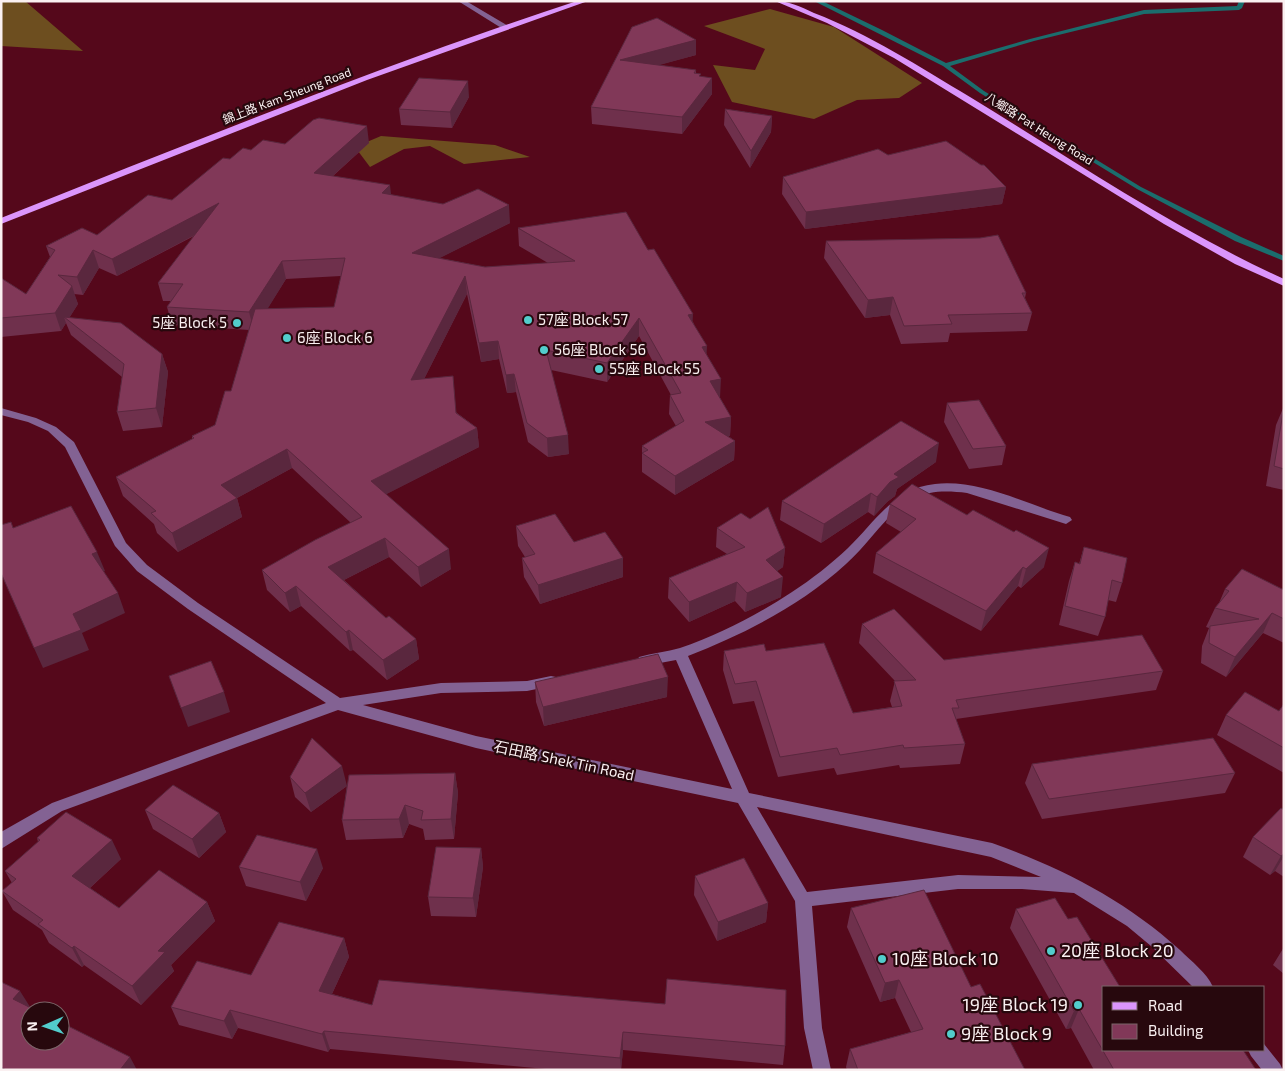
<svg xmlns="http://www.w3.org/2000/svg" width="1285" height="1071" font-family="'Exo 2','Noto Sans TC',sans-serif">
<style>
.forest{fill:#6d4e1f}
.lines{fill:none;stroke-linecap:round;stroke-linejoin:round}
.stream{fill:#1b6d6d;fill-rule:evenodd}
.minor{fill:#836293;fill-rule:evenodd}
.major{fill:#db95fb;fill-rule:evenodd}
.wall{fill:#6f304c;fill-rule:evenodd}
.shaded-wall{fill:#5a273e}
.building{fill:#813858;stroke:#5a273e}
.poi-dot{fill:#52cdcc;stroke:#27080d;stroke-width:2}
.labels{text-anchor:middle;stroke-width:4.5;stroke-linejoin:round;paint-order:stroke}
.far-street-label{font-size:12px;fill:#faf0f1;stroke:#27080d}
.poi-label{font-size:15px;fill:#faf0f1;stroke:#27080d;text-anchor:start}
.street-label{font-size:15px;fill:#faf0f1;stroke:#27080d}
.near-poi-label{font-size:18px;fill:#faf0f1;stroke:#27080d;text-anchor:start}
</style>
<rect width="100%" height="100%" fill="#55081b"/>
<path class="forest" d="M 1,1 L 25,1 L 83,51 L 1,46 Z
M 770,9 L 834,27 L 922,83 L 899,98 L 857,100 L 814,119 L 732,102 L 713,65 L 755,70 L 765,49 L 704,26 Z
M 381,136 L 495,145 L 530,157 L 464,164 L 430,146 L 404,149 L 370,167 L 355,147 Z"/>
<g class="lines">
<path class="stream" d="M 814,1 L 822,1 L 882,30 L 946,63 L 1030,39 L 1144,10 L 1237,6 L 1239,1 L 1245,1 L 1242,8 L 1239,10 L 1144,14 L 1034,41 L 950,66 L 984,91 L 1141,187 L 1241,237 L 1284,256 L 1284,261 L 1235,241 L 1137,189 L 980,93 L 943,66 Z"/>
<path class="minor" d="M 458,1 L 466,1 L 510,27 L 503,29 Z
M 1,408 L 36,418 L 56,427 L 74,442 L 126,543 L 147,565 L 198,603 L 340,698 L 441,683 L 527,681 L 551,676 L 556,677 L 558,681 L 556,685 L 527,691 L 441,693 L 363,705 L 476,736 L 732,789 L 676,660 L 644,666 L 639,665 L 637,661 L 639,657 C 652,653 667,652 680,648 C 719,635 757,615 792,592 C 812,579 831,564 848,548 C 875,522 894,488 935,484 C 981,479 1027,505 1070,517 L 1072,520 L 1066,524 L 967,493 C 949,491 931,490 914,498 C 887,512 869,544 846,564 C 801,605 745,634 688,656 L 749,793 L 992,843 C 1062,868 1125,900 1180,950 C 1191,961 1207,973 1213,987 L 1193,987 L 1151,946 L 1127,926 L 1074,893 L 1022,889 L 958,889 L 812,906 L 822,1028 L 831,1070 L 813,1070 L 804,1028 L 795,901 L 738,803 L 476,748 L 338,710 L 62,811 L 1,849 L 1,832 L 52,803 L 326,703 L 188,609 L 137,571 L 115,546 L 65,447 L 48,431 L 28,422 L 1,415 ZM 757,807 L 991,857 L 1041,877 L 958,875 L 807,892 Z
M 1264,1044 L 1280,1064 L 1283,1070 L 1262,1070 L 1251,1056 L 1248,1050 L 1264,1050 Z"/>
<path class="major" d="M 577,1 L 588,1 L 367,80 L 1,224 L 1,218 C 192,142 382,65 577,1 Z
M 775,1 C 789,1 801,7 814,13 C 869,34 920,67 970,97 C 1073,160 1174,229 1284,279 L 1284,286 L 1235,264 L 1164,224 L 894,58 L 827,23 Z"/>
</g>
<path class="wall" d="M 632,27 L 696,55 L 658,65 L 696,70 L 696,73 L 701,77 L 712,78 L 712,94 L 682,134 L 592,124 L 591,107 Z
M 469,97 L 452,128 L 401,125 L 399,109 Z
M 725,109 L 772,116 L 771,132 L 750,168 L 724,125 Z
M 369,143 L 333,176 L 391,195 L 510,223 L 439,258 L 485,267 L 548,263 L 519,246 L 518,228 L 693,322 L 707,355 L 720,398 L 731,417 L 730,436 L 728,436 L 735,441 L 734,460 L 675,495 L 642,472 L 642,446 L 676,426 L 669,414 L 670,395 L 671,395 L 639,336 L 607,382 L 551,370 L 569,454 L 548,457 L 528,442 L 516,392 L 507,393 L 499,359 L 481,362 L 467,294 L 424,379 L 457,413 L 477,428 L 479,447 L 386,494 L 451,569 L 421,587 L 389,557 L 344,580 L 386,618 L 416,639 L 419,659 L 387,680 L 353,650 L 350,651 L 301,606 L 290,612 L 267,590 L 262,570 L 351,523 L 292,468 L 237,498 L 242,517 L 178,552 L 157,533 L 154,524 L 123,496 L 116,477 L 192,439 L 192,436 L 215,425 L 231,391 L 249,330 L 172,325 L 167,307 L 171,301 L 163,301 L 158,283 L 194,236 L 117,276 L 99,268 L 83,295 L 74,294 L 78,304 L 69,318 L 162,354 L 168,372 L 162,427 L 123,431 L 117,412 L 122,377 L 71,335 L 66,323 L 61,331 L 1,337 L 1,278 L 26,294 L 50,257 L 46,246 L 97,235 L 172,200 L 230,159 L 251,150 L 285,144 ZM 341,276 L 334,307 L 267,309 L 286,279 Z
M 888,155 L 1006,187 L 1002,204 L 805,229 L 782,194 L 783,177 Z
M 826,241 L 1026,293 L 1025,298 L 1032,313 L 1027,331 L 950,333 L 948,342 L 901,344 L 890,315 L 865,318 L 824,258 Z
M 947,403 L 1006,446 L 1002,465 L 969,469 L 944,422 Z
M 1284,406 L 1284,490 L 1266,486 L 1276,425 Z
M 936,462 L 897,489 L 895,496 L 887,502 L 874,516 L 868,512 L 821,543 L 780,520 L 782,501 Z
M 890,504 L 1044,567 L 1021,588 L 1018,586 L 981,631 L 873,573 L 876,553 L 901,532 L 886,523 Z
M 516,526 L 574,542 L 623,558 L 623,577 L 540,604 L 524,577 L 522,558 L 525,557 L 518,546 Z
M 717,528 L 785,548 L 783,567 L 777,571 L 781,597 L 745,612 L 735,601 L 689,622 L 668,598 L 669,578 L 727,554 L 716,547 Z
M 1084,547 L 1122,583 L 1116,602 L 1108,600 L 1105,617 L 1098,636 L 1059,625 L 1069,581 L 1075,562 L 1079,564 Z
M 1225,589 L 1284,590 L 1284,643 L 1263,633 L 1226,677 L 1201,663 L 1202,646 L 1209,628 L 1206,627 L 1215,608 L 1219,603 Z
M 862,624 L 944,660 L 1163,671 L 1156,690 L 956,719 L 965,744 L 960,764 L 900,768 L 899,765 L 837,775 L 834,768 L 778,777 L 754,701 L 733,704 L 723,670 L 724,651 L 766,651 L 853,713 L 892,707 L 890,701 L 895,681 L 859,643 Z
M 535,682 L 667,697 L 544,726 L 536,702 Z
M 1284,704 L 1284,773 L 1217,735 L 1226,715 L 1279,711 Z
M 1032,764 L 1235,773 L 1225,793 L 1042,819 L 1025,783 Z
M 455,773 L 458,793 L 454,839 L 425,840 L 423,829 L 409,824 L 403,838 L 346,840 L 342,820 L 347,786 L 311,812 L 295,797 L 290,777 L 347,786 Z
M 145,810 L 219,813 L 226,832 L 199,858 L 153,829 Z
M 1284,810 L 1284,877 L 1275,871 L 1270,875 L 1243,857 L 1253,837 Z
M 37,838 L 121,859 L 90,888 L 119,908 L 207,902 L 215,921 L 171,965 L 174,971 L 141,1005 L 84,965 L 82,967 L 49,943 L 42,930 L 13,910 L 2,891 L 12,883 L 5,871 L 38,842 Z
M 481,848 L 483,867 L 476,917 L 431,916 L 428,897 Z
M 239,867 L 323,868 L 306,901 L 246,886 Z
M 695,876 L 768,903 L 766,922 L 717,941 L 694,895 Z
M 851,908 L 971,987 L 1025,1070 L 847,1070 L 846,1067 L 850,1049 L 911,1032 L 895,998 L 880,1002 L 847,927 Z
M 1016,909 L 1104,987 L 1164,1050 L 1256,1070 L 1094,1070 L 1071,1028 L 1066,1029 L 1010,928 Z
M 344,938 L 349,957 L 332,994 L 372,1005 L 785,1046 L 783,1065 L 623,1050 L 621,1070 L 556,1070 L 330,1049 L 328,1052 L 238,1028 L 232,1039 L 179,1025 L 171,1007 Z
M 1284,947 L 1284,974 L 1273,965 Z"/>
<path class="shaded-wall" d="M 696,40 L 696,55 L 620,76 L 620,60 Z
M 712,78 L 712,94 L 682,134 L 682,117 Z
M 468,81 L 469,97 L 452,128 L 450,112 Z
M 772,116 L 771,132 L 750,168 L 751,151 Z
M 367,126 L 369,143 L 317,190 L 314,173 Z
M 390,185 L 392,202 L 382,193 Z
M 1006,187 L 1002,204 L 805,229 L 806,212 Z
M 219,203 L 223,220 L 117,276 L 112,259 Z
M 509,205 L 510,223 L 414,271 L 412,253 Z
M 93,250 L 99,268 L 83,295 L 77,277 Z
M 282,261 L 286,279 L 254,331 L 249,312 Z
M 465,276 L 467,294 L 414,399 L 411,380 Z
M 72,286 L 78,304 L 68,320 L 64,317 L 66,323 L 61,331 L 55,313 Z
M 893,297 L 890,315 L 865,318 L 868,300 Z
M 693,314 L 692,333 L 688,315 Z
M 639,318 L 639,336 L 607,382 L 607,363 Z
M 498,341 L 499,359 L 481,362 L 479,343 Z
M 707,346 L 706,365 L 702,347 Z
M 162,354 L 168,372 L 162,427 L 156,408 Z
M 514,374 L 516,392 L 507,393 L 506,375 Z
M 721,379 L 720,398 L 710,381 Z
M 731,417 L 730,436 L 704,441 L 705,422 Z
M 477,428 L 479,447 L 375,500 L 371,481 Z
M 568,435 L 569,454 L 548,457 L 547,438 Z
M 735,441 L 734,460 L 675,495 L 675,476 Z
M 939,443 L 936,462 L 897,489 L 895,496 L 887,502 L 874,516 L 877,497 L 894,474 Z
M 287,449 L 292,468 L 237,498 L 242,517 L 178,552 L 172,533 L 221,485 Z
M 871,493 L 868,512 L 821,543 L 824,524 Z
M 385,538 L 389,557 L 332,586 L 328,567 Z
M 785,548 L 783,567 L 765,580 L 766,560 Z
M 1049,548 L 1044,567 L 1021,588 L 1026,569 Z
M 449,549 L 451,569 L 421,587 L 418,567 Z
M 97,552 L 105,571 L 99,574 L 92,554 Z
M 623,558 L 623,577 L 540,604 L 538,585 Z
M 1023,567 L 1018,586 L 981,631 L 986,611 Z
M 783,577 L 781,597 L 745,612 L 747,593 Z
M 737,582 L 735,601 L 689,622 L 689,602 Z
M 296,586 L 301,606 L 290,612 L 285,593 Z
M 118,593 L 125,613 L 82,633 L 89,650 L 43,668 L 34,648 L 73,614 Z
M 1272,613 L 1263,633 L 1226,677 L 1235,657 Z
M 349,630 L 353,650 L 350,651 L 346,632 Z
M 416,639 L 419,659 L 387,680 L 383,660 Z
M 668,677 L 667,697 L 544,726 L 543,707 Z
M 224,692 L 230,712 L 188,727 L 181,708 Z
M 1,713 L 2,732 L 1,733 Z
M 342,766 L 347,786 L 311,812 L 305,793 Z
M 455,773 L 458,793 L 454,839 L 451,819 Z
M 405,805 L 409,824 L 403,838 L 399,819 Z
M 219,813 L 226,832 L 199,858 L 192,839 Z
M 112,840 L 121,859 L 82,895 L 72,876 Z
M 481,848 L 483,867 L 476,917 L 473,898 Z
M 317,849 L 323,868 L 306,901 L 300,882 Z
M 1284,854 L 1284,856 L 1275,871 L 1270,875 L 1281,856 Z
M 207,902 L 215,921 L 171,965 L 174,971 L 141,1005 L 132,986 L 158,951 Z
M 768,903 L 766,922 L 717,941 L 718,922 Z
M 344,938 L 349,957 L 325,1009 L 319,991 Z
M 74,946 L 84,965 L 82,967 L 72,948 Z
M 899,980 L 895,998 L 880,1002 L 885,983 Z
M 20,991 L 32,1010 L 13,999 Z
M 1079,1009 L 1071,1028 L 1066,1029 L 1074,1011 Z
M 230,1010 L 238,1028 L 232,1039 L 224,1021 Z
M 324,1031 L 330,1049 L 328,1052 L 322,1034 Z
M 623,1032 L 623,1050 L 621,1070 L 620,1058 Z
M 130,1057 L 137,1070 L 120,1070 Z"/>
<path class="building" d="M 657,18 L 696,40 L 620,60 L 696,70 L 694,73 L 701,74 L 699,76 L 712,78 L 682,117 L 591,107 L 632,27 Z
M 419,78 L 468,81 L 450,112 L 399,109 Z
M 725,109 L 772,116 L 751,151 Z
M 319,118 L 367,126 L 314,173 L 390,185 L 382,193 L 443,204 L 478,189 L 509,205 L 412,253 L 485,267 L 575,261 L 518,228 L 626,212 L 648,250 L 654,249 L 693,314 L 688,315 L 707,346 L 702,347 L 721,379 L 710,381 L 731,417 L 705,422 L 735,441 L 675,476 L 642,453 L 648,450 L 642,446 L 684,421 L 670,395 L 681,393 L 639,318 L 607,363 L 546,350 L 568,435 L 547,438 L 527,423 L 514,374 L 506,375 L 498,341 L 479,343 L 465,276 L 411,380 L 453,376 L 456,413 L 477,428 L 371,481 L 449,549 L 418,567 L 385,538 L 328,567 L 386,618 L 389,616 L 416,639 L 383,660 L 349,630 L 346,632 L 296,586 L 285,593 L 262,570 L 315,540 L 362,517 L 287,449 L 221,485 L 237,498 L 172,533 L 151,513 L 156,511 L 116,477 L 194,438 L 192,436 L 215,425 L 225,391 L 231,391 L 255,309 L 334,307 L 345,258 L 282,261 L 249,312 L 167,307 L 183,284 L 158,283 L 219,203 L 112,259 L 93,250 L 77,277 L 58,275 L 72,286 L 55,313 L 1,318 L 1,278 L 26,294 L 55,250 L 46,246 L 82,228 L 97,235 L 148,195 L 172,200 L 223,158 L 230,159 L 243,148 L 251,150 L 263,140 L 285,144 L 313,120 Z
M 946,141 L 981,165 L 984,165 L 1006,187 L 806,212 L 783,177 L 878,149 L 888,155 Z
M 998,235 L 1026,293 L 1022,293 L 1032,313 L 948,315 L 952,324 L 904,326 L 893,297 L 868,300 L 826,241 L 980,238 Z
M 64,317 L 121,323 L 162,354 L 156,408 L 117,412 L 124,364 Z
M 979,400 L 1006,446 L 973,449 L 947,403 Z
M 1284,407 L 1284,469 L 1274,466 Z
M 901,421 L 939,443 L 894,474 L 899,477 L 890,482 L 877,497 L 871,493 L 824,524 L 782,501 Z
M 912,484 L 967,515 L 973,510 L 1014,532 L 1016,530 L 1049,548 L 1026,569 L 1023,567 L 986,611 L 876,553 L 916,519 L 890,504 Z
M 71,506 L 97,552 L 92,554 L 118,593 L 73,614 L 81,630 L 34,648 L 1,573 L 1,525 L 11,522 L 13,528 Z
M 768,507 L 785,548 L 766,560 L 783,577 L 747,593 L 737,582 L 689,602 L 669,578 L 745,547 L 717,528 L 741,513 L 750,519 Z
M 555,514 L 574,542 L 605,532 L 623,558 L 538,585 L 522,558 L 535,554 L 516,526 Z
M 1084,547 L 1127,558 L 1122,583 L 1112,580 L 1105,617 L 1065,606 L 1075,562 L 1080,564 Z
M 1242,569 L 1284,590 L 1284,619 L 1272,613 L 1235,657 L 1209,643 L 1210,626 L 1259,619 L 1215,608 L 1229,591 L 1225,589 Z
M 894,609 L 944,660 L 1142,635 L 1163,671 L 956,700 L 959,708 L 952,708 L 965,744 L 904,748 L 903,745 L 840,755 L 837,748 L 780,757 L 756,681 L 735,684 L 724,651 L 764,644 L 766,651 L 824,643 L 853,713 L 902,706 L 894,681 L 916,680 L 862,624 Z
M 658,654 L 668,677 L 543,707 L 535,682 Z
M 211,661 L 224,692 L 181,708 L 169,676 Z
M 1245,692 L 1279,711 L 1284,704 L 1284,748 L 1226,715 Z
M 312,738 L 342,766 L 305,793 L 290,777 Z
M 1213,738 L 1235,773 L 1049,799 L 1032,764 Z
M 455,773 L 451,819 L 421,820 L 423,811 L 405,805 L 399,819 L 342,820 L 349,775 Z
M 173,785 L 219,813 L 192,839 L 145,810 Z
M 1281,808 L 1284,810 L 1284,854 L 1281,856 L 1253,837 Z
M 66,812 L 112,840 L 72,876 L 119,908 L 159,870 L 207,902 L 158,951 L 165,952 L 132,986 L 74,946 L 72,948 L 38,924 L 43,920 L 2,891 L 16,879 L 5,871 L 40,840 L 37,838 Z
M 257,835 L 317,849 L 300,882 L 239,867 Z
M 436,847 L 481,848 L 473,898 L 428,897 Z
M 744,858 L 768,903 L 718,922 L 695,876 Z
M 924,890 L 971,987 L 980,984 L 1025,1070 L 858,1070 L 850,1049 L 923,1029 L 899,980 L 885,983 L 851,908 Z
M 1055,898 L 1068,919 L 1077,917 L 1120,987 L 1104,987 L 1104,1050 L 1243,1050 L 1256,1070 L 1114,1070 L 1079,1009 L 1074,1011 L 1016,909 Z
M 279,922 L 344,938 L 319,991 L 372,1005 L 379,980 L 665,1004 L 667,979 L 786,990 L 785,1046 L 623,1032 L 620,1058 L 324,1031 L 322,1034 L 230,1010 L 224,1021 L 171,1007 L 197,961 L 251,975 Z
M 1,982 L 20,991 L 13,999 L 37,1011 L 30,1011 L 30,1041 L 60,1041 L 60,1022 L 130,1057 L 120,1070 L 6,1070 L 1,1067 L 1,1046 L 2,1046 L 1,1045 Z"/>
<g class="poi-dot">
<circle cx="528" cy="320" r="5"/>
<circle cx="237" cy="323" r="5"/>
<circle cx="287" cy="338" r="5"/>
<circle cx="544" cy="350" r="5"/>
<circle cx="599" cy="369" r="5"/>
<circle cx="1051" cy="951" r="5"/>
<circle cx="882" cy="959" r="5"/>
<circle cx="1078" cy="1005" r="5"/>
<circle cx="951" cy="1034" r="5"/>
</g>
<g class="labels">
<g class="far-street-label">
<text transform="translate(287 96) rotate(-21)" y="4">錦上路 Kam Sheung Road</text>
<text transform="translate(1039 129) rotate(32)" y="4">八鄉路 Pat Heung Road</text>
</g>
<g class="poi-label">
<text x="538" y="325">57座 Block 57</text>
<text x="227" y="328" text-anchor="end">5座 Block 5</text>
<text x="297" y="343">6座 Block 6</text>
<text x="554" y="355">56座 Block 56</text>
<text x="609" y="374">55座 Block 55</text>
</g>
<g class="street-label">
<text transform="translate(564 761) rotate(12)" y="5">石田路 Shek Tin Road</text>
</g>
<g class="near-poi-label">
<text x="1061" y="957">20座 Block 20</text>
<text x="892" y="965">10座 Block 10</text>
<text x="1068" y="1011" text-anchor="end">19座 Block 19</text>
<text x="961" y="1040">9座 Block 9</text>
</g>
</g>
<rect width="1285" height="1071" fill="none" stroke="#faf0f1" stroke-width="5"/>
<rect x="1102" y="986" width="162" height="65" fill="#27080d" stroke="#7b6568"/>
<rect x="1112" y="1002" width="25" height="8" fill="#db95fb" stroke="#7b6568"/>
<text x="1148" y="1011" font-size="15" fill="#faf0f1">Road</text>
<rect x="1112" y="1024" width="25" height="15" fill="#813858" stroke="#7b6568"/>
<text x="1148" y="1036" font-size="15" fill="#faf0f1">Building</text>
<g transform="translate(45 1026) rotate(268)"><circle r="24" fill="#27080d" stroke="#7b6568"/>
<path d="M0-4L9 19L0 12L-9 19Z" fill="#52cdcc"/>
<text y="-8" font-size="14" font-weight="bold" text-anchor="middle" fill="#faf0f1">N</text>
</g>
</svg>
